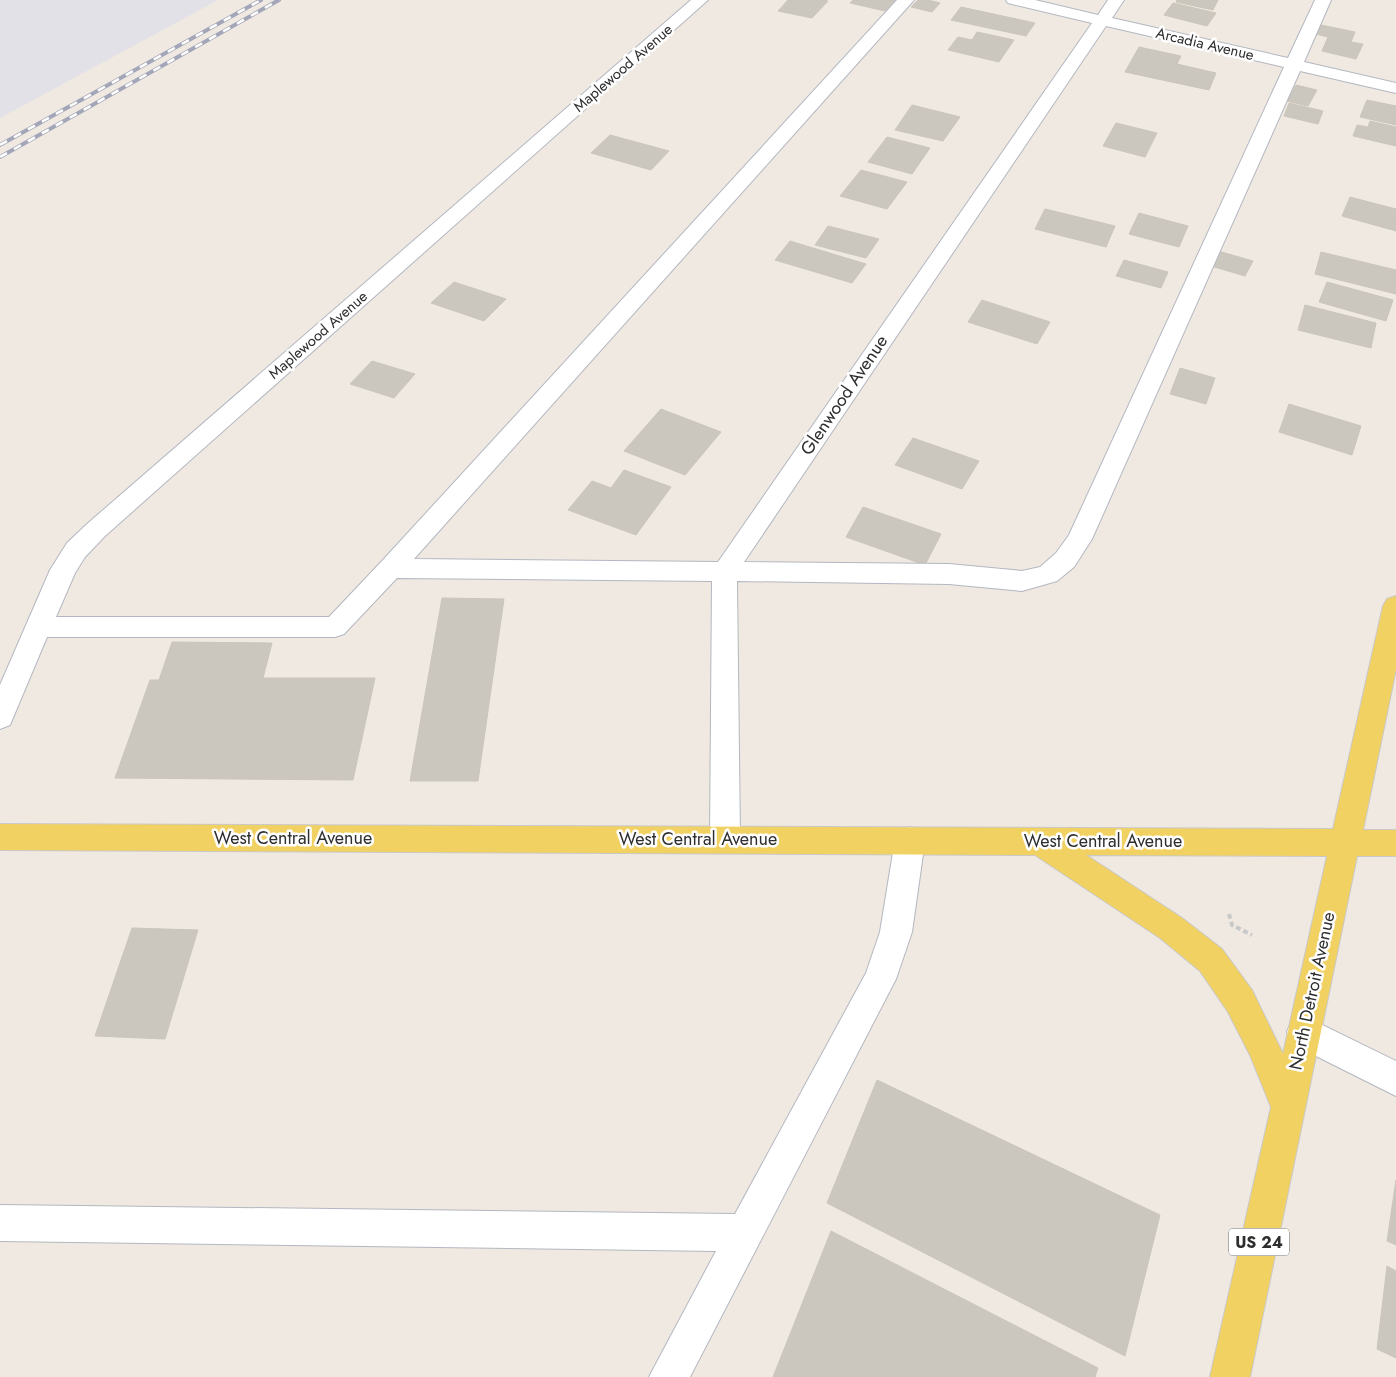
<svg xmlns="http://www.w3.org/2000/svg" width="1396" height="1377" font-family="Jost,sans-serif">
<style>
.industrial{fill:#e3e1e8}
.building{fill:#cbc7bf;stroke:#cbc5ba}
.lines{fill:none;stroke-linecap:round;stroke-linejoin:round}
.minor-casing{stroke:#b4b7c1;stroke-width:2}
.major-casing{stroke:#c9c9c9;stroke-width:2}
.path{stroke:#c9c9c9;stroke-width:4;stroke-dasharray:5 3;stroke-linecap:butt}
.minor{fill:#fff;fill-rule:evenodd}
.major{fill:#f2d163;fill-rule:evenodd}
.rail-casing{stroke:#a3a6b8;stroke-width:4}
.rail{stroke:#fff;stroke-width:2.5;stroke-dasharray:8;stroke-linecap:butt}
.labels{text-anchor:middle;stroke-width:5;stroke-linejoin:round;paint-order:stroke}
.far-street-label{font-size:15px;fill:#2e2e2e;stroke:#fff}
.shield{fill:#fff;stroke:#6d6d6d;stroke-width:1}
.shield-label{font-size:16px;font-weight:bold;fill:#2e2e2e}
.street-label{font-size:18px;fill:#2e2e2e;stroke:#fff}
</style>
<rect width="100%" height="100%" fill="#efe9e1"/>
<path class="industrial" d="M 0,0 L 218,0 L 0,118 Z"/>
<path class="building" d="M 788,0 L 824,0 L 828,1 L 812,18 L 778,11 Z
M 853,0 L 895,0 L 885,11 L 850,3 Z
M 918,0 L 928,0 L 940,3 L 932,12 L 911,7 Z
M 1177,0 L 1218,0 L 1213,10 L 1176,2 Z
M 1173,3 L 1216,13 L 1207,26 L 1164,15 Z
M 961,7 L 1035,23 L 1026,36 L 951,20 Z
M 1321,25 L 1355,32 L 1351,42 L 1363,44 L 1356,59 L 1322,51 L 1328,37 L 1316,34 Z
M 977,32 L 1014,40 L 999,62 L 948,50 L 958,37 L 972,40 Z
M 1139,47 L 1181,56 L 1177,64 L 1216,73 L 1209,90 L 1125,72 Z
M 1296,85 L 1317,90 L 1308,106 L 1287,101 Z
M 1367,100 L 1396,106 L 1396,125 L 1360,117 Z
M 1289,103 L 1323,111 L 1318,124 L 1284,116 Z
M 912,105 L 960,117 L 943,141 L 895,130 Z
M 1370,121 L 1396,127 L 1396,146 L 1353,136 L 1357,125 L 1368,127 Z
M 1116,123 L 1157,133 L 1145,157 L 1103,146 Z
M 610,135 L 669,151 L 651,170 L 591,153 Z
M 887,137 L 930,148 L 912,174 L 868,162 Z
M 861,170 L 907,182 L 887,209 L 840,196 Z
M 1350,197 L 1396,209 L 1396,231 L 1342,216 Z
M 1045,209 L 1115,226 L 1106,247 L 1035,229 Z
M 1139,213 L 1188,226 L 1179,247 L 1129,234 Z
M 828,226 L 879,239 L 866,258 L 815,245 Z
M 790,241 L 866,264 L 852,283 L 775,260 Z
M 1218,251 L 1253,261 L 1245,276 L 1211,266 Z
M 1321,252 L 1396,270 L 1396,294 L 1315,274 Z
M 1124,260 L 1168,272 L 1161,288 L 1116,276 Z
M 454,282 L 506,299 L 484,321 L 431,303 Z
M 1327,282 L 1393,300 L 1386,321 L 1319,302 Z
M 982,300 L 1050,322 L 1037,344 L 968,322 Z
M 1305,305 L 1376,323 L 1371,348 L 1298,330 Z
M 372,361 L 415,374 L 394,398 L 350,384 Z
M 1180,368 L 1215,378 L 1206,404 L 1170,394 Z
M 1289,404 L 1361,426 L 1352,455 L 1279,432 Z
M 661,409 L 721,432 L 685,475 L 624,451 Z
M 913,438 L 979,461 L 962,489 L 895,465 Z
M 624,470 L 671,487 L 636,535 L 568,510 L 592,481 L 611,488 Z
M 863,507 L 941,534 L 925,565 L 846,537 Z
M 442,598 L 504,599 L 478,781 L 410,781 Z
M 172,642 L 272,643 L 263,678 L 375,678 L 353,780 L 115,778 L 150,680 L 159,680 Z
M 132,928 L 198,930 L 165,1039 L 95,1036 Z
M 877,1080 L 1160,1215 L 1125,1356 L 827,1203 Z
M 1396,1180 L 1396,1245 L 1387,1241 Z
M 831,1231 L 1098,1368 L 1095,1377 L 773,1377 Z
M 1387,1266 L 1396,1271 L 1396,1358 L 1377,1349 Z"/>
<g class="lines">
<g class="minor-casing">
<path id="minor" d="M 691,0 L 708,0 L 105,536 L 85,557 L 75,573 L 56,617 L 329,617 L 382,561 L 897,0 L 914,0 L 414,559 L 718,562 L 1092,23 L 1008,3 L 1006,0 L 1035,0 L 1098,15 L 1108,0 L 1124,0 L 1112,18 L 1288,58 L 1315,0 L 1331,0 L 1304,62 L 1396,83 L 1396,93 L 1300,71 L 1092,539 L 1074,567 L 1057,581 L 1022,591 L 949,584 L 737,581 L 740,839 L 736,848 L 725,852 L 714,848 L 710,839 L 712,581 L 397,578 L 344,634 L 335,637 L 47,637 L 10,725 L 0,729 L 0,685 L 50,570 L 67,543 L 87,524 ZM 1106,26 L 1284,67 L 1069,535 L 1056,553 L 1040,567 L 1022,571 L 949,564 L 744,562 Z
M 910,827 L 921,831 L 925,840 L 912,932 L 896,979 L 690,1377 L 649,1377 L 716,1251 L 0,1241 L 0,1205 L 735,1214 L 866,973 L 880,932 L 895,840 L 899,831 Z
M 1304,1016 L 1396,1061 L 1396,1096 L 1292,1044 L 1287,1032 L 1292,1020 Z"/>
</g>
<g class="major-casing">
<path id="major" d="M 1396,596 L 1396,669 L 1363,830 L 1396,830 L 1396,856 L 1357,856 L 1250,1377 L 1210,1377 L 1271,1107 L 1250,1055 L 1228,1012 L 1200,971 L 1160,938 L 1035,855 L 0,850 L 0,824 L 1333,829 L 1383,606 L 1387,599 ZM 1086,855 L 1327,856 L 1283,1054 L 1252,990 L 1222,949 L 1182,918 Z"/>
</g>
<path class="path" d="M 1229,914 L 1232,925 L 1252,935"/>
<use href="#minor" class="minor"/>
<use href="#major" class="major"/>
<g class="rail-casing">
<path id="rail" d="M 0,145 L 261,0
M 0,157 L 279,0"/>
</g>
<use href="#rail" class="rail"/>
</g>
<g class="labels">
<g class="far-street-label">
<text transform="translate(1205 44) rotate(13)" y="5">Arcadia Avenue</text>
<text transform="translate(623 68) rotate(-41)" y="5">Maplewood Avenue</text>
<text transform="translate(318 335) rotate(-41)" y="5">Maplewood Avenue</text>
</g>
<rect class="shield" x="1229" y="1228.5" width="60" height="27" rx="4"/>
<g class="shield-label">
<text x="1259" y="1248">US 24</text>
</g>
<g class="street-label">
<text transform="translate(844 395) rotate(-56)" y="6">Glenwood Avenue</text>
<text x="293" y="844">West Central Avenue</text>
<text x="698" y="845">West Central Avenue</text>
<text x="1103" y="847">West Central Avenue</text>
<text transform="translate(1312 991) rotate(-78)" y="6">North Detroit Avenue</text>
</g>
</g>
</svg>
